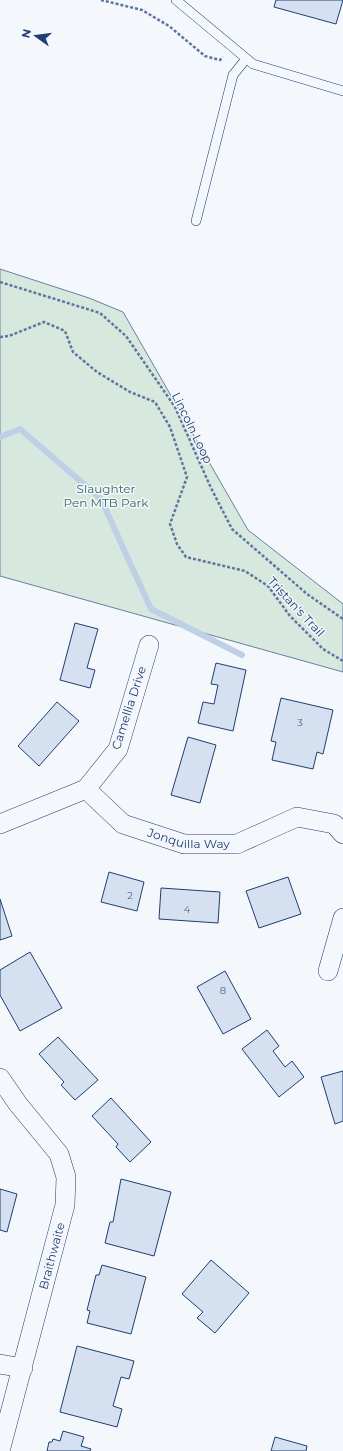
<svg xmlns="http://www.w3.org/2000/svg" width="343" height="1451" font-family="Montserrat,sans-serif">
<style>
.green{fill:#d7e8df;stroke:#687fa3}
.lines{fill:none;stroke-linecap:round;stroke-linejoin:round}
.stream{stroke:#bed0e5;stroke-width:6}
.building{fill:#d5e0f0;stroke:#1d3f73}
.service-casing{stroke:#1d3f73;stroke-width:10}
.minor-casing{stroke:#1d3f73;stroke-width:20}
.path{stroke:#5e769c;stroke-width:2.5;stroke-dasharray:3 2;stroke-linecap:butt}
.service{stroke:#f4f7fb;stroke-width:9}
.minor{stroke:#f4f7fb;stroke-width:19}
.labels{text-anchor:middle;stroke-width:3;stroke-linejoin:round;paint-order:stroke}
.number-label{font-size:10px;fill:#4b6792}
.street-label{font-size:12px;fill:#1d3f73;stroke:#f4f7fb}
.park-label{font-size:12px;fill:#2c6c60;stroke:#f4f7fb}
</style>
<rect width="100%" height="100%" fill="#f4f7fb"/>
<path class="green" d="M 0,269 L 89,298 L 123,312 L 248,530 L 343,604 L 343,672 L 0,576 Z"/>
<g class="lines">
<path class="stream" d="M 0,437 L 20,429 L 101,499 L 151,609 L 242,655"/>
</g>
<path class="building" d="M 276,0 L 343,0 L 336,24 L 274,7 Z
M 75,623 L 98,629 L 87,668 L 95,670 L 90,688 L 60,680 Z
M 216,663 L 246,670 L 233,731 L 198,723 L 203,702 L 214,704 L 218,685 L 211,684 Z
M 281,698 L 333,710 L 323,754 L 317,752 L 313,769 L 272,760 L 276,742 L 271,741 Z
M 57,702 L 79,721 L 39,766 L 18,746 Z
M 188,737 L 216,745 L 200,803 L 171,795 Z
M 109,872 L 144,882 L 137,911 L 101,902 Z
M 288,877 L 301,914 L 259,928 L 246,891 Z
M 161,888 L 220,892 L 218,923 L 159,919 Z
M 0,899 L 12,936 L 0,940 Z
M 30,952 L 62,1008 L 20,1031 L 0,995 L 0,970 Z
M 225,971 L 251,1019 L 223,1034 L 197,987 Z
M 267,1030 L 279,1046 L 273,1051 L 285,1067 L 292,1061 L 304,1077 L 279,1097 L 242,1049 Z
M 58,1037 L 98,1080 L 75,1100 L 61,1085 L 64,1082 L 39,1054 Z
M 343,1071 L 343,1121 L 335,1124 L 321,1077 Z
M 111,1098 L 151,1142 L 130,1162 L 116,1147 L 118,1144 L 92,1116 Z
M 121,1179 L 171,1192 L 154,1256 L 105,1243 L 110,1222 L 113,1222 Z
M 0,1189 L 17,1194 L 7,1232 L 0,1230 Z
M 211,1260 L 249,1293 L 215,1333 L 197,1318 L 203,1312 L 182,1294 Z
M 102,1265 L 146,1277 L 131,1334 L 87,1323 L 90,1311 L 87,1310 L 96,1275 L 99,1275 Z
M 77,1346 L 134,1361 L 129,1379 L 121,1377 L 113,1406 L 122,1409 L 117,1427 L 60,1412 Z
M 63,1431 L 84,1437 L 81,1446 L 91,1449 L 90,1451 L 47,1451 L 49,1442 L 52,1442 L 53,1439 L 60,1441 Z
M 275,1437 L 307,1446 L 306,1451 L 271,1451 Z"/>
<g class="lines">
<g class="service-casing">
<path id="service" d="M 176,0 L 253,64 L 343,91
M 196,221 L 233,75 L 246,59"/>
</g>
<g class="minor-casing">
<g id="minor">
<path id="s1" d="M 86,789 L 123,824 L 184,844 L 237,844 L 297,817 L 334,824 L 343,834"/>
<path d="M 0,824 L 86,789 L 118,749 L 149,645"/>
<path d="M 328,971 L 343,918"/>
<path d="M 0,1078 L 18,1104 L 59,1154 L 66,1177 L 65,1205 L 0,1451"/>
<path d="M 0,1364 L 23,1368"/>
</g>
</g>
<path class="path" d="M 101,0 L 142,10 L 169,26 L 205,56 L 220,60 L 223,57
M 0,282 L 100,313 L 126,336 L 175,407 L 211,488 L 232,529 L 307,594 L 343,619
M 0,337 L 9,336 L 44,322 L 65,331 L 73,352 L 97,372 L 130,392 L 155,402 L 170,427 L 187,477 L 170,524 L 177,544 L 186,557 L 245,571 L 268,586 L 290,616 L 323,649 L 343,661"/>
<use href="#service" class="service"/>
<use href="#minor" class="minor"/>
</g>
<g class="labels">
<g class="number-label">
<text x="300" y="726">3</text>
<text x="130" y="899">2</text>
<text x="187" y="913">4</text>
<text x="223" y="994">8</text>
</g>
<g class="street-label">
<text transform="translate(192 428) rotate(64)" y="4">Lincoln Loop</text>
<text transform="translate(296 607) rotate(47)" y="4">Tristan's Trail</text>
<text transform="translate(129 708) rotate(-72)" y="4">Camellia Drive</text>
<text dy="4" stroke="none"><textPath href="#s1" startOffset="119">Jonquilla Way</textPath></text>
<text transform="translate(52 1256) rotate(-75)" y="4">Braithwaite</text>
</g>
<g class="park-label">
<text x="106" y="493">Slaughter<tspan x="106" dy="14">Pen MTB Park</tspan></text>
</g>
</g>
<g transform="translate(36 36) rotate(284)" stroke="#f4f7fb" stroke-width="3" paint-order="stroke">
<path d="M0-3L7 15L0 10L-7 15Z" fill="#1d3f73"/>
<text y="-6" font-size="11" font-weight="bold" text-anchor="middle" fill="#1d3f73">N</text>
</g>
</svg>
